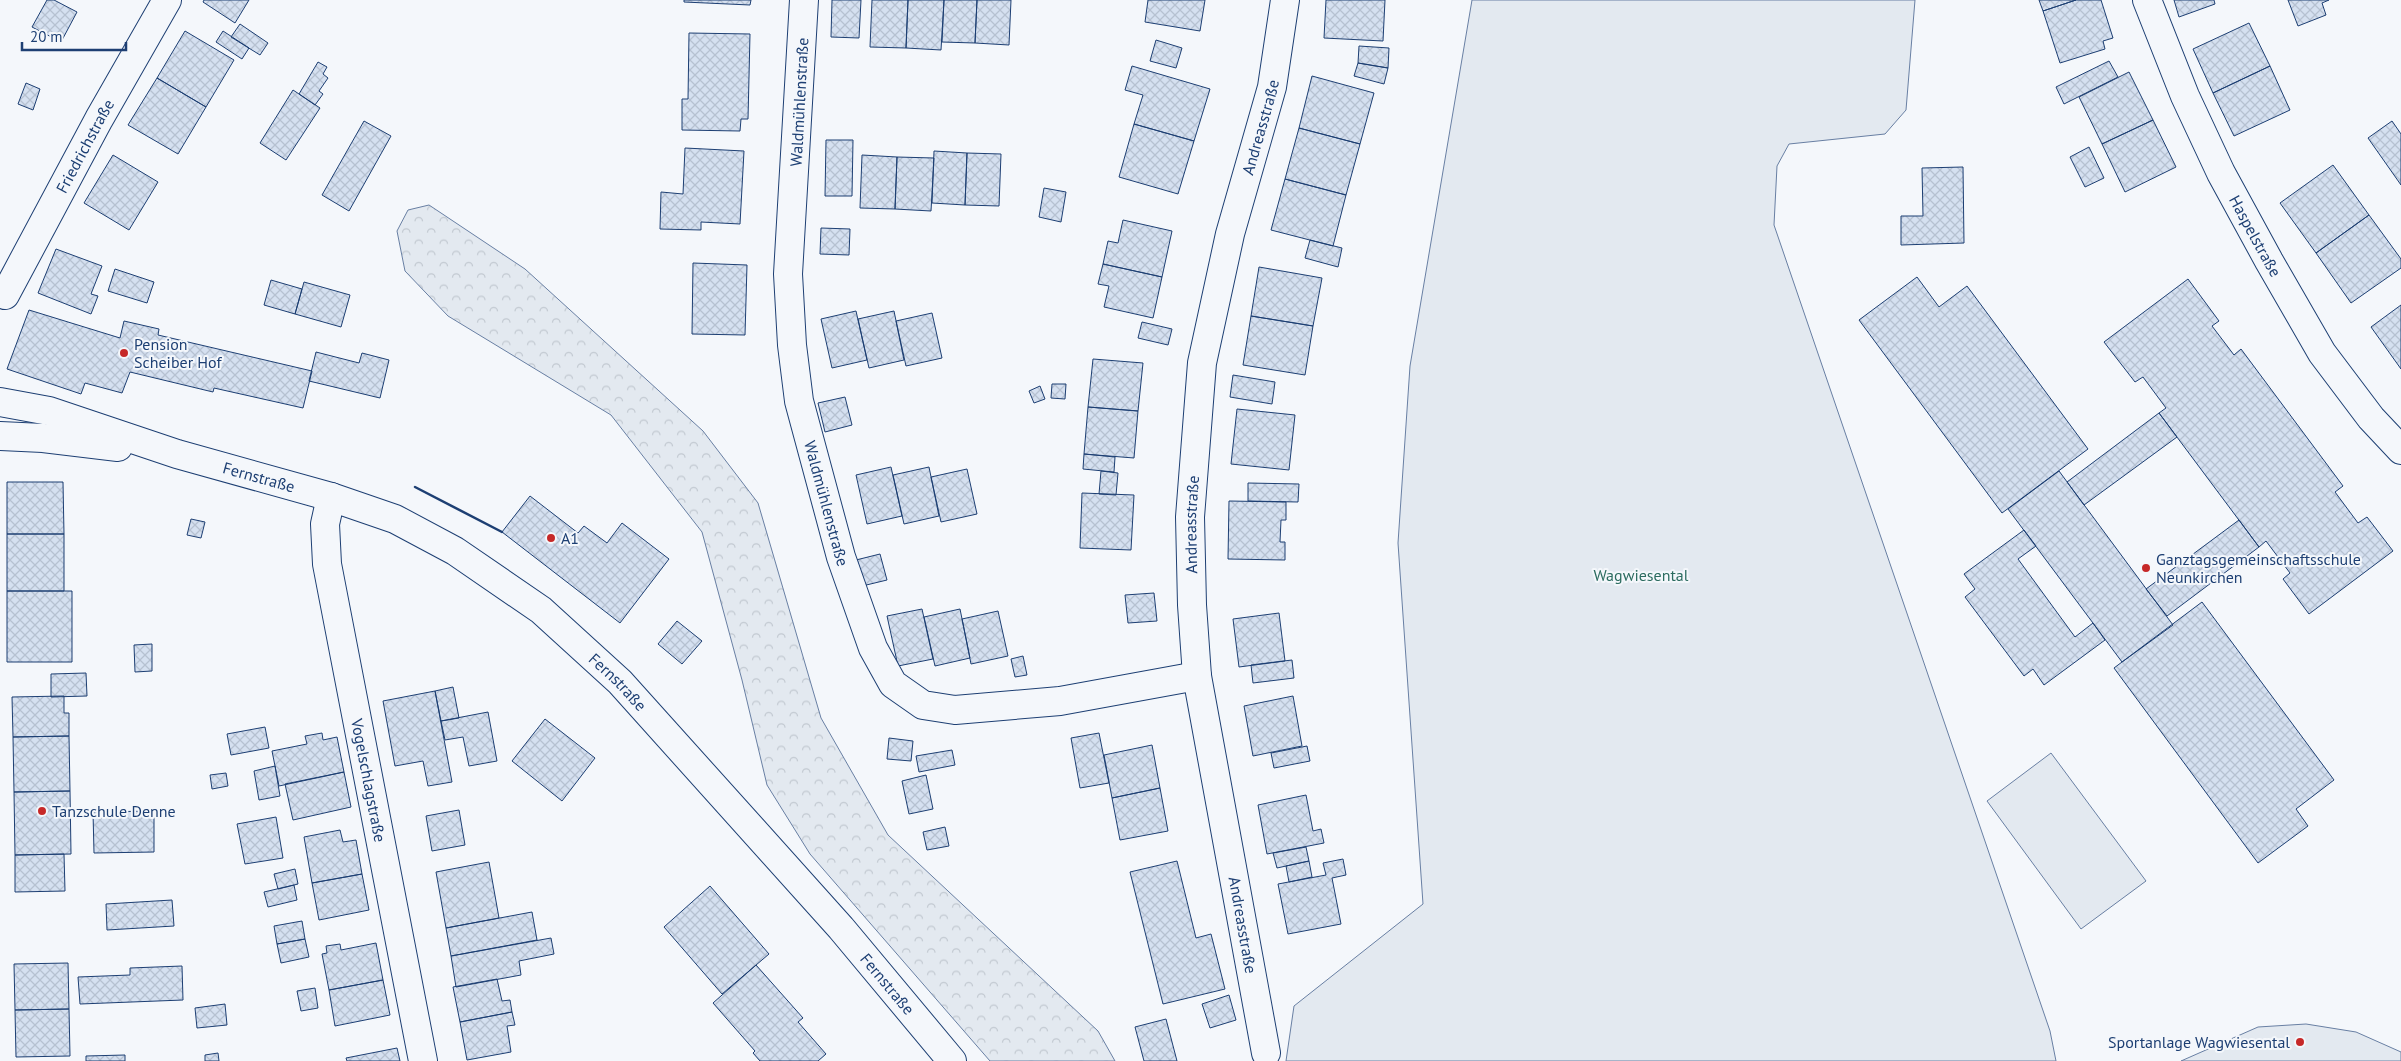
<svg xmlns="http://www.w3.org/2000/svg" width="2401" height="1061" font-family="'PT Sans',sans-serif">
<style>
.forest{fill:url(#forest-crowns);stroke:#687fa3}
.green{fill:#e3e9f0;stroke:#687fa3}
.building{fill:url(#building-cross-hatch);stroke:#1d3f73}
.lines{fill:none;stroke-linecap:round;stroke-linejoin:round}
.minor-casing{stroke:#1d3f73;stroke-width:30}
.major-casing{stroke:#1d3f73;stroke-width:30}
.minor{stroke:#f4f7fb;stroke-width:28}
.major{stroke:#f4f7fb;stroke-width:28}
.wall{stroke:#1d3f73;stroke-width:2.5}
.poi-dot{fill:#c62828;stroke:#f4f7fb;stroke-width:2}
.labels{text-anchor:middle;stroke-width:4;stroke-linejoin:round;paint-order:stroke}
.street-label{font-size:16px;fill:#1d3f73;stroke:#f4f7fb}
.poi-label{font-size:16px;fill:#1d3f73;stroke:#f4f7fb;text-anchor:start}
.park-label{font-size:16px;fill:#2c6c60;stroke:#f4f7fb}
</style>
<defs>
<pattern id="forest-crowns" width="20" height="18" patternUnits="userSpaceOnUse" patternTransform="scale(1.25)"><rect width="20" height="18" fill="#e3e9f0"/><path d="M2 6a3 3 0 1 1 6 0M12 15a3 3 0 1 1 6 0" fill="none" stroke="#c2c9d1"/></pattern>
<pattern id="building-cross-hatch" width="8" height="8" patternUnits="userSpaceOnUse" patternTransform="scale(1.25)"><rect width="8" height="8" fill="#d5e0f0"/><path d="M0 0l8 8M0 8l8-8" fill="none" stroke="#b6c1d1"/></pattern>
</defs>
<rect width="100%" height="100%" fill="#f4f7fb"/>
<path class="forest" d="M 429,205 L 525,269 L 703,431 L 758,503 L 821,718 L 888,835 L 1098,1031 L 1115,1061 L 990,1061 L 810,854 L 767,785 L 742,680 L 702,532 L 611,415 L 448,316 L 405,271 L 397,231 L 408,210 Z"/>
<path class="green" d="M 1472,0 L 1915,0 L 1906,110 L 1885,134 L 1789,144 L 1777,166 L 1774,225 L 2050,1031 L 2056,1061 L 1286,1061 L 1294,1006 L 1423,904 L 1398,543 L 1410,366 Z
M 2051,753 L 2146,881 L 2081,929 L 1987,801 Z
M 2306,1024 L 2356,1032 L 2401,1052 L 2401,1061 L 2181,1061 L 2258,1027 Z"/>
<path class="building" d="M 47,0 L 54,0 L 77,12 L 61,42 L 32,27 Z
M 204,0 L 249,0 L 235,23 L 203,2 Z
M 684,0 L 751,0 L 750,5 L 684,2 Z
M 832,0 L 861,0 L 859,38 L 831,37 Z
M 872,0 L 908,0 L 906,48 L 870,47 Z
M 908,0 L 944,0 L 941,50 L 906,48 Z
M 944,0 L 977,0 L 975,43 L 942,42 Z
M 977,0 L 1011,0 L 1009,45 L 975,43 Z
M 1148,0 L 1205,0 L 1200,31 L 1145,22 Z
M 1326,0 L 1385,0 L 1383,41 L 1324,38 Z
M 2039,0 L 2076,0 L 2043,11 Z
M 2076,0 L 2101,0 L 2113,38 L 2103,41 L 2105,49 L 2060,63 L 2043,11 Z
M 2174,0 L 2214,0 L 2215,4 L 2179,17 Z
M 2288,0 L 2329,0 L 2322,3 L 2326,15 L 2298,26 Z
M 2249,23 L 2270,66 L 2213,93 L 2193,49 Z
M 240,24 L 268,43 L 260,55 L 231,37 Z
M 185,31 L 234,60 L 206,107 L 157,78 Z
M 223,31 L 249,48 L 242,59 L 216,42 Z
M 689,33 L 750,34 L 748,119 L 741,119 L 740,131 L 682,130 L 682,99 L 688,99 Z
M 1156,40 L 1182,48 L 1176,68 L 1150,61 Z
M 1359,46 L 1389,48 L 1388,68 L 1358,63 Z
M 2109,61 L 2118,77 L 2064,104 L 2056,87 Z
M 318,62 L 327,67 L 323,74 L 328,78 L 319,91 L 323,94 L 315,105 L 299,94 Z
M 1358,63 L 1388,68 L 1384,84 L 1354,76 Z
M 1132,66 L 1210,89 L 1194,141 L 1134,124 L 1143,95 L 1125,90 Z
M 2270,66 L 2290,110 L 2234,136 L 2213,93 Z
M 2129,72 L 2153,120 L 2102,144 L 2079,97 Z
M 1312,76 L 1374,93 L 1360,144 L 1299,128 Z
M 157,78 L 206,107 L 178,154 L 128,125 Z
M 26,83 L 40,89 L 33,110 L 18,104 Z
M 293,90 L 320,108 L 286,160 L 260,143 Z
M 2153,120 L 2176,167 L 2125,192 L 2102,144 Z
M 364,121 L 391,136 L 349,211 L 322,195 Z
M 2392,121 L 2401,134 L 2401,185 L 2368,138 Z
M 1134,124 L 1194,141 L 1178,194 L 1119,177 Z
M 1299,128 L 1360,144 L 1346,195 L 1285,179 Z
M 826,140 L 853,140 L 852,196 L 825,196 Z
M 2089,147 L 2104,178 L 2085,187 L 2070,157 Z
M 685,148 L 744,151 L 740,224 L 701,222 L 701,230 L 660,229 L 661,192 L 683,194 Z
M 934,151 L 967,153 L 965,205 L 932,203 Z
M 967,153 L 1001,154 L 999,206 L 965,205 Z
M 113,155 L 158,182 L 129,230 L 84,203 Z
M 862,155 L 897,157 L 895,209 L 860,208 Z
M 897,157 L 934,158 L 931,211 L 895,209 Z
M 2333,165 L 2369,215 L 2316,253 L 2280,203 Z
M 1963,167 L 1964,243 L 1901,245 L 1901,216 L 1923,216 L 1922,168 Z
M 1285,179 L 1346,195 L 1333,246 L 1271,230 Z
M 1044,188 L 1066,192 L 1061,222 L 1039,217 Z
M 2369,215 L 2401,259 L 2401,268 L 2351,303 L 2316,253 Z
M 1123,220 L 1172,231 L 1162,277 L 1103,264 L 1108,241 L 1118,243 Z
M 821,228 L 850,229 L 849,255 L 820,254 Z
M 1310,240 L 1342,248 L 1338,267 L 1305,258 Z
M 56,249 L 102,266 L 91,294 L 98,296 L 91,314 L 38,293 Z
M 693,263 L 747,265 L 745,335 L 692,334 Z
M 1103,264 L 1162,277 L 1153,318 L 1104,307 L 1109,286 L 1098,284 Z
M 1259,267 L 1322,278 L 1313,326 L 1251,316 Z
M 115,269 L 154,282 L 147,303 L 108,291 Z
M 1917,277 L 1939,307 L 1967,286 L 2088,449 L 2002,513 L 1859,320 Z
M 2188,279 L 2219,321 L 2212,326 L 2234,355 L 2241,349 L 2343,486 L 2335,492 L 2358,523 L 2367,517 L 2393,551 L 2309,614 L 2283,579 L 2290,573 L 2266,541 L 2259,547 L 2159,413 L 2166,408 L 2143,377 L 2135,382 L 2104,342 Z
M 271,280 L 302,289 L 295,314 L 264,305 Z
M 304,282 L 350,295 L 341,327 L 295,314 Z
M 2401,305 L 2401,369 L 2371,327 Z
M 29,310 L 120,338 L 124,321 L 159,329 L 158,335 L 312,371 L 303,408 L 214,388 L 213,392 L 130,372 L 122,393 L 85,383 L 81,394 L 7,369 Z
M 856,311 L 867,360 L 832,368 L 821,319 Z
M 894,311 L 904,360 L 869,368 L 858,319 Z
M 932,313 L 942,358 L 906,366 L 896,321 Z
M 1251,316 L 1313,326 L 1305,375 L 1243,365 Z
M 1142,322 L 1172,329 L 1168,345 L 1138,338 Z
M 316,352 L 359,363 L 362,353 L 389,360 L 380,398 L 309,381 Z
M 1093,359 L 1143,363 L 1138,411 L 1088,407 Z
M 1233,375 L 1275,382 L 1272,404 L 1230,397 Z
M 1052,384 L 1066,384 L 1065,399 L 1051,398 Z
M 1040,386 L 1045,399 L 1034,403 L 1029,391 Z
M 845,397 L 852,425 L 825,432 L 818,403 Z
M 1088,407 L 1138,411 L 1134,458 L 1084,454 Z
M 1237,409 L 1295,415 L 1289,470 L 1231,464 Z
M 2159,413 L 2177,437 L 2084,505 L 2067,482 Z
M 1084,454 L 1115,457 L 1114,472 L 1083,469 Z
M 891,467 L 902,516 L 867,524 L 856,475 Z
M 929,467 L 939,516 L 904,524 L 893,475 Z
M 967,469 L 977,514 L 941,522 L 931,477 Z
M 1101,471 L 1118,473 L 1116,495 L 1099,494 Z
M 2059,471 L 2173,625 L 2122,662 L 2008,509 Z
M 7,482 L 63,482 L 64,534 L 7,534 Z
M 1248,483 L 1299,484 L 1298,502 L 1248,501 Z
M 1082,493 L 1134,495 L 1131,550 L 1080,548 Z
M 530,496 L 578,533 L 584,526 L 607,543 L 622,523 L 669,559 L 620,623 L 502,532 Z
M 1229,501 L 1286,502 L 1286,520 L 1281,520 L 1280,542 L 1285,542 L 1285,560 L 1228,559 Z
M 191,519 L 205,522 L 201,538 L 187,535 Z
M 2239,520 L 2259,547 L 2167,616 L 2146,589 Z
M 2024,530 L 2036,546 L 2018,559 L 2075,637 L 2093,623 L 2105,640 L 2044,685 L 2033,669 L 2024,676 L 1965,597 L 1975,589 L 1964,574 Z
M 7,534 L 64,534 L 64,591 L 7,591 Z
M 880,554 L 887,580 L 858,587 L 852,561 Z
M 7,591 L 72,591 L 72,662 L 7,662 Z
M 1154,593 L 1157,621 L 1128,623 L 1125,595 Z
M 2202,602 L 2334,780 L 2296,809 L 2308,826 L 2258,863 L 2114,668 Z
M 922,609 L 933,659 L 898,666 L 887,616 Z
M 960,609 L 970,658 L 935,666 L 924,617 Z
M 998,611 L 1008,656 L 971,664 L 962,619 Z
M 1279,613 L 1285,661 L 1239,667 L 1233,619 Z
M 677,621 L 702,641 L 682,664 L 658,644 Z
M 152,644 L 152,671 L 135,672 L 134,645 Z
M 1023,656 L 1027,675 L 1015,677 L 1011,659 Z
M 1292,660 L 1294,678 L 1253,683 L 1251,665 Z
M 86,673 L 87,696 L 51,697 L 51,674 Z
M 453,687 L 459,718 L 441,721 L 435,691 Z
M 435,691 L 452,782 L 428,786 L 423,761 L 395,766 L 383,701 Z
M 64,696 L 64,713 L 69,713 L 69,736 L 13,737 L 12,697 Z
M 1293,696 L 1302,746 L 1253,756 L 1244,706 Z
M 488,712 L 497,761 L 469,766 L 463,737 L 445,740 L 441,721 Z
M 545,719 L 595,758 L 562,801 L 512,761 Z
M 265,727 L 269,748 L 231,755 L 227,734 Z
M 322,733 L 323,740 L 337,737 L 344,772 L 279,786 L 272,751 L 307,744 L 305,736 Z
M 1099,733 L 1109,783 L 1080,788 L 1071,738 Z
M 69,736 L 70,791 L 14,792 L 13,737 Z
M 889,738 L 913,741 L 911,761 L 887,759 Z
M 1152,745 L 1160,788 L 1112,798 L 1104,755 Z
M 1307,746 L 1310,761 L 1274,768 L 1271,753 Z
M 952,750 L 955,765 L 919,772 L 916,756 Z
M 275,766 L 280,796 L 259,800 L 254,771 Z
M 344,772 L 351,807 L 293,820 L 285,784 Z
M 226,773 L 228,786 L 212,789 L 210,775 Z
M 926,775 L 933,809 L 909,814 L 902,781 Z
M 1160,788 L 1168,831 L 1120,840 L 1112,798 Z
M 70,791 L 71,854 L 15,855 L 14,792 Z
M 1306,795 L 1313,831 L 1321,829 L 1324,843 L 1267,854 L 1258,805 Z
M 459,810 L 465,845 L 432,851 L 426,816 Z
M 154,811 L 154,852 L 94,853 L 93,812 Z
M 276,817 L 283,858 L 245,864 L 237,824 Z
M 945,827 L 949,846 L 927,850 L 923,832 Z
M 340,830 L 343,842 L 356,840 L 362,874 L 312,883 L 304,837 Z
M 1306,847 L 1309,861 L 1277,868 L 1273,853 Z
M 64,854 L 65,891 L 15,892 L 15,855 Z
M 1343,859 L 1346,875 L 1332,878 L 1341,924 L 1288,934 L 1278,884 L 1326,875 L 1323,863 Z
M 1177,861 L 1196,938 L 1211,934 L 1225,989 L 1163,1004 L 1130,872 Z
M 1309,861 L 1312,877 L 1289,882 L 1286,866 Z
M 489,862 L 499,918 L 446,928 L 436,872 Z
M 295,869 L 298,884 L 278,889 L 274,874 Z
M 362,874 L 369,910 L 319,920 L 312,883 Z
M 294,885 L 297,900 L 268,907 L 264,892 Z
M 710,886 L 769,954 L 722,994 L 664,927 Z
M 172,900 L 174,926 L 107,930 L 106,904 Z
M 532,912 L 537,940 L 451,956 L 446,928 Z
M 302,921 L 305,939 L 277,944 L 274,926 Z
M 551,938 L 554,954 L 519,961 L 521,975 L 456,987 L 451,956 Z
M 305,939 L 309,957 L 281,963 L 277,944 Z
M 376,943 L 383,980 L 329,990 L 322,954 L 327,953 L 326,946 L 340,944 L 341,950 Z
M 68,963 L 69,1009 L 15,1010 L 14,964 Z
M 756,965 L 803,1018 L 798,1022 L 826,1054 L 818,1061 L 760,1061 L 753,1053 L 755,1051 L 713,1003 Z
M 182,966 L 183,1000 L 80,1004 L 78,977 L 130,975 L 130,968 Z
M 497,979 L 502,1001 L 510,1000 L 512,1012 L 460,1022 L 453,987 Z
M 383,980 L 390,1015 L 335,1026 L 329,990 Z
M 315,988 L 318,1008 L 301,1011 L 297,991 Z
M 1229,995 L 1236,1020 L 1210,1028 L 1202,1004 Z
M 225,1004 L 227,1025 L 197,1028 L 195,1008 Z
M 69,1009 L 70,1056 L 16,1057 L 15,1010 Z
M 512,1012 L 515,1025 L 507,1026 L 511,1052 L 467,1060 L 460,1022 Z
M 1166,1019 L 1177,1061 L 1144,1061 L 1135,1027 Z
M 397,1048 L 400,1061 L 347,1061 L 346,1058 Z
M 218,1053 L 219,1061 L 205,1061 L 205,1055 Z
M 125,1055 L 125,1061 L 86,1061 L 86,1056 Z"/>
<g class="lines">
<g class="minor-casing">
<g id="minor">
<path id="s1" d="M 804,0 L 788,274 L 792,345 L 799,401 L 841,557 L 873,648 L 893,684 L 923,705 L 955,710 L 1060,701 L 1197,676"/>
<path id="s2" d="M 2147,0 L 2185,96 L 2221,173 L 2269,261 L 2322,353 L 2371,418 L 2401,450"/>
<path id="s3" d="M 5,295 L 99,119 L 167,0"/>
<path id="s4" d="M 331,497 L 325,524 L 327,564 L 423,1061"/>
<path id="s5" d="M 1266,1053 L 1197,676 L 1192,605 L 1190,517 L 1202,363 L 1230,234 L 1272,87 L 1285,0"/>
</g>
</g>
<g class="major-casing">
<g id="major">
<path id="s6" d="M 0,402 L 49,411 L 177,454 L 331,497 L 395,519 L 455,551 L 541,610 L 620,682 L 841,928 L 952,1061"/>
<path d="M 0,436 L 43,438 L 118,447"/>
</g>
</g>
<use href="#minor" class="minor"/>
<use href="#major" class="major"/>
<path class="wall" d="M 415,487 L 502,532"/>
</g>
<g class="poi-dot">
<circle cx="124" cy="353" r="5"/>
<circle cx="551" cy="538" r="5"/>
<circle cx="2146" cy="568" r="5"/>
<circle cx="42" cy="811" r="5"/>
<circle cx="2300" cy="1042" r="5"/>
</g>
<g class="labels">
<g class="street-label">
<text transform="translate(799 102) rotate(-87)" y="6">Waldmühlenstraße</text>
<text dy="6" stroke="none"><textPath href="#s5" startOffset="940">Andreasstraße</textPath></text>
<text dy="6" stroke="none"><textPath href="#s3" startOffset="169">Friedrichstraße</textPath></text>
<text dy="6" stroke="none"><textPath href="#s2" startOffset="260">Haspelstraße</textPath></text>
<text dy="6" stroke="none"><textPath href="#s6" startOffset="270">Fernstraße</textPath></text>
<text dy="6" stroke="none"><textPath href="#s1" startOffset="508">Waldmühlenstraße</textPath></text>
<text dy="6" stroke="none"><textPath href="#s5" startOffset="535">Andreasstraße</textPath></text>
<text dy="6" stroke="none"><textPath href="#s6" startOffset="690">Fernstraße</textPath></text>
<text dy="6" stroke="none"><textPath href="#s4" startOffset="288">Vogelschlagstraße</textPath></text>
<text transform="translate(1243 925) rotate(80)" y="6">Andreasstraße</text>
<text dy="6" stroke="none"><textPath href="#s6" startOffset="1095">Fernstraße</textPath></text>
</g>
<g class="poi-label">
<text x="134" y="350">Pension<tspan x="134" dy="18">Scheiber Hof</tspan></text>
<text x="561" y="544">A1</text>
<text x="2156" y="565">Ganztagsgemeinschaftsschule<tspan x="2156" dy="18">Neunkirchen</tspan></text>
<text x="52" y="817">Tanzschule Denne</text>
<text x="2290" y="1048" text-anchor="end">Sportanlage Wagwiesental</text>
</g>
<g class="park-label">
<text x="1641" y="581">Wagwiesental</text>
</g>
</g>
<path d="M22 42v8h104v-8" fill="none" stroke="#1d3f73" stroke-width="2.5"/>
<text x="30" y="42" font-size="15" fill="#1d3f73" stroke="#f4f7fb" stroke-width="4" paint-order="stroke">20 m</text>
</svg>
